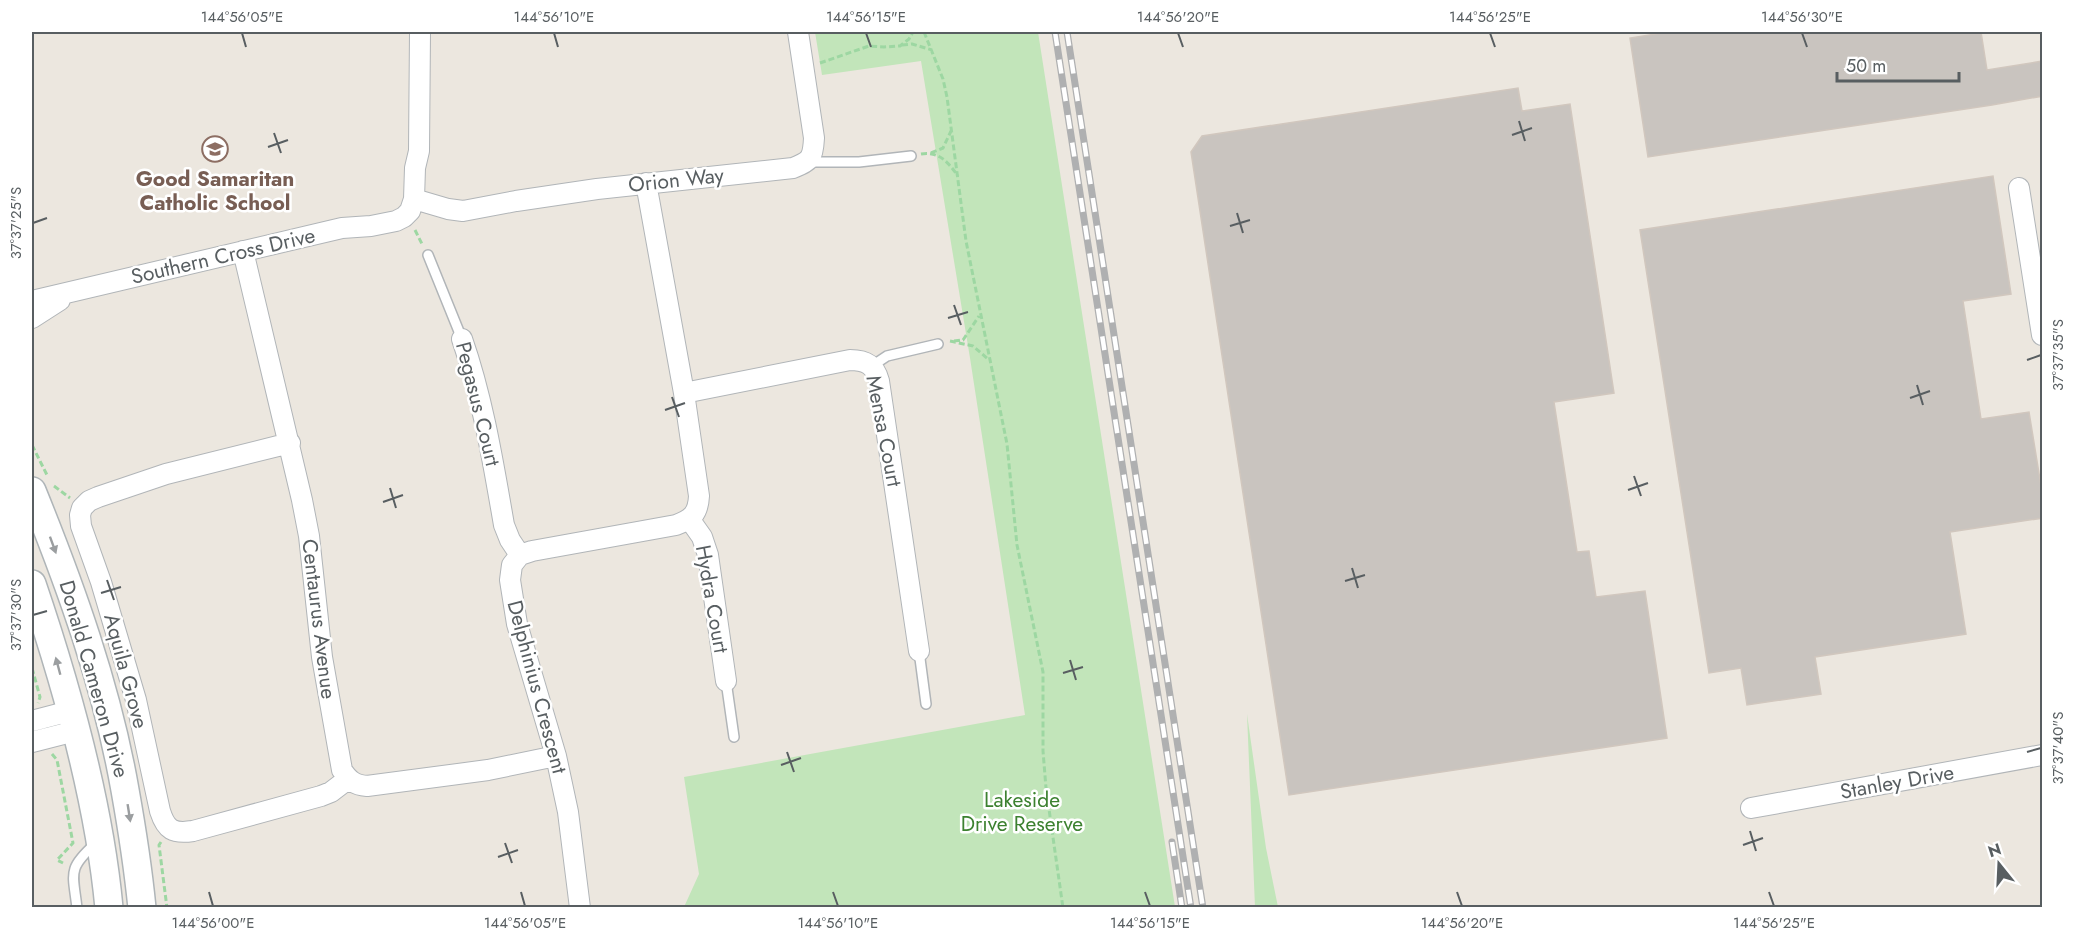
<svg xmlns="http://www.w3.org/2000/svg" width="2074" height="939" font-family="Jost,sans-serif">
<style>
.green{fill:#c2e5ba}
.building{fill:#c9c4bf;stroke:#d1c7be;stroke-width:1.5}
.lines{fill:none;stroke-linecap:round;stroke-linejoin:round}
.lane-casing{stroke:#b1b5b8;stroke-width:12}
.street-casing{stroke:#b1b5b8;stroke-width:22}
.secondary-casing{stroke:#afb5b8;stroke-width:30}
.path{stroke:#9dd7a2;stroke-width:3;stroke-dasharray:6 3;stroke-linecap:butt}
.lane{stroke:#fff;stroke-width:9}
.street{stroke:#fff;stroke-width:20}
.secondary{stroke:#fff;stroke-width:27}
.rail-casing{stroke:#afb0b1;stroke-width:7}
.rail{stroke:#fff;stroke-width:4.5;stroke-dasharray:14;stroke-linecap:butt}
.oneway{fill:#9b9ea0}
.ticks{fill:none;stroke:#585e61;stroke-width:2}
.labels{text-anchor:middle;stroke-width:5;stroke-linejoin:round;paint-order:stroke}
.education-label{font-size:21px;font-weight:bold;fill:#785e54;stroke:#fff}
.street-label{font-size:21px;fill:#585e61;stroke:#fff}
.park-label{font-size:21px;fill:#3c8130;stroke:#fff}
.neatline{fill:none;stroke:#585e61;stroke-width:2}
.ticks-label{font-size:15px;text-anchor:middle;fill:#585e61}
</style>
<rect width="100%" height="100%" fill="#ece7df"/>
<path class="green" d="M 815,32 L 1038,32 L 1175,907 L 684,907 L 699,874 L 684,777 L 1025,715 L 970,358 L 921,61 L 822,75 Z
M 1247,714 L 1266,848 L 1278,907 L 1255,907 Z"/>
<path class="building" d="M 1668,32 L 1981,32 L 1987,70 L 2043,61 L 2043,96 L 1992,105 L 1648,157 L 1630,38 Z
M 1518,88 L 1522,111 L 1570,104 L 1614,393 L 1554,402 L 1577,552 L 1589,551 L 1596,597 L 1645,591 L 1667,738 L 1289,795 L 1191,152 L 1202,136 Z
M 1993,176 L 2011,294 L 1963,301 L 1981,419 L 2029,412 L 2043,498 L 2043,518 L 1950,532 L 1966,634 L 1815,657 L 1821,694 L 1747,705 L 1741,668 L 1709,673 L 1640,230 Z"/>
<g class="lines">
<g class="lane-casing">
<path id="lane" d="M 808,162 L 859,162 L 911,156
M 428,255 L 462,339
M 872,366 L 887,356 L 938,344
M 919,651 L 926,704
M 726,681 L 734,737
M 77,908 C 73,873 67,869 95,844"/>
</g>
<g class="street-casing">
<path id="street" d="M 2019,188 L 2042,335
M 414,199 L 448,209 L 463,211 L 516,201 L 597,189 L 793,168 C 811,161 813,158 814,138 L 798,32
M 243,251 L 302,500 L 309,536 L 322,657 L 342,770 C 349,781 355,785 367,786 L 488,770 L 556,756
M 32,301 L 342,228 L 371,226 L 396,221 L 404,217 L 410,211 L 414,199 L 415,168 L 419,151 L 420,32
M 32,318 L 60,300
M 462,339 C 483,399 493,462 504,525 L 510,540 L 520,555
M 684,393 L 850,360 C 866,360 875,365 879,381 L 919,651
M 290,443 L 166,474 L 98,497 L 89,501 L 82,508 L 80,515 L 81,526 L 101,582 L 136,700 L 160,811 C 166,830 173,834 193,831 L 321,796 L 331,792 L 348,779
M 690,520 L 702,537 L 708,555 L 726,681
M 32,721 L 70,711
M 32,742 L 75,731
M 1751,808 L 2042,755
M 580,908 L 568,812 L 556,756 L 517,624 L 510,580 L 512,565 L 520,555 L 532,551 L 676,525 C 692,519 698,514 699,496 L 684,393 L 646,183"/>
</g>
<g class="secondary-casing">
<path id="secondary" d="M 32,491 C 71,587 107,687 125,790 C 132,829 138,868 142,908
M 32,584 C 66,684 99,801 109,908"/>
</g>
<path class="path" d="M 924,32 L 943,79 L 947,97 L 966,241 L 1007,444 L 1017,545 L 1043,672 L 1043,751 L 1046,788 L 1063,908
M 902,45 L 912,44 L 932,50
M 820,63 L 869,46 L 884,47 L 900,46 L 909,39 L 913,32
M 931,153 L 943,148 L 951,131
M 921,154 C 939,151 948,162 958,176
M 415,230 L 423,246
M 950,341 L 973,346 L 989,360
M 954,341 L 963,340 L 979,316
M 32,445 L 47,475
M 54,486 L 70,498
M 32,668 L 40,697 L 38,703
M 52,754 L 57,760 L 73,843 L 57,860 L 63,863
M 161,842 L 159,845 L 167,908"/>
<use href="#lane" class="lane"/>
<use href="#street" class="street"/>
<use href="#secondary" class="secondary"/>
<g class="rail-casing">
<path id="rail" d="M 1055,32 L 1191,908
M 1067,32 L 1203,908
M 1172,842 L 1182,908"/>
</g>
<use href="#rail" class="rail"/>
</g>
<defs><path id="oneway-solid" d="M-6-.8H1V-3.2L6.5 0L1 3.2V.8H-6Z" transform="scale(1.5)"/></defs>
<g class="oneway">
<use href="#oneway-solid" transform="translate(53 545) rotate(70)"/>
<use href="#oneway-solid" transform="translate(58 666) rotate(-105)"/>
<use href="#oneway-solid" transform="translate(129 813) rotate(81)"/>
</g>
<path class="ticks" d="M 242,33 L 246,47M 554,33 L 558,47M 866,33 L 871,47M 1178,33 L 1183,47M 1490,33 L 1495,47M 1802,33 L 1807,47M 1519,121 L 1525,141M 274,133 L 281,153M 1512,135 L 1532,128M 268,147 L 288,140M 1237,213 L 1243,233M 33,223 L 47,218M 1230,226 L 1250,220M 954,305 L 961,325M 948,318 L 968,312M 2027,360 L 2041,355M 1917,385 L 1923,405M 672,397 L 679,417M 1910,398 L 1930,391M 665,410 L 685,403M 1634,476 L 1641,496M 390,488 L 396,508M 1628,490 L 1648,483M 383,502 L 403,495M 1352,568 L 1358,588M 107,580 L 114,600M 1345,581 L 1365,575M 101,593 L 121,587M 33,615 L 47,611M 1070,660 L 1076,680M 1063,673 L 1083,667M 787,752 L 794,772M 2027,752 L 2041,748M 781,765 L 801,758M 1750,831 L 1756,851M 505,843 L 512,863M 1743,845 L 1763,838M 498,857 L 518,850M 209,892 L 213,906M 521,892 L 525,906M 833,892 L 838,906M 1145,892 L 1150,906M 1457,892 L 1462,906M 1769,892 L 1774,906"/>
<defs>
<g id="school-ring" transform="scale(1.35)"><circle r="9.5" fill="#fff" stroke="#8d6e63" stroke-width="1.5"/><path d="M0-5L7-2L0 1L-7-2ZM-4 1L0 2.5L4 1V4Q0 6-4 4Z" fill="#8d6e63"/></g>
</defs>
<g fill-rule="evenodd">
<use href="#school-ring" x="215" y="149"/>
</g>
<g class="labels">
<g class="education-label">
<text x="215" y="186">Good Samaritan<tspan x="215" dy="24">Catholic School</tspan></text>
</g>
<g class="street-label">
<text transform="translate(676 180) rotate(-6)" y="7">Orion Way</text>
<text transform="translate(223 256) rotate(-13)" y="7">Southern Cross Drive</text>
<text transform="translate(478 404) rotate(76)" y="7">Pegasus Court</text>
<text transform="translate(884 431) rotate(79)" y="7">Mensa Court</text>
<text transform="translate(712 599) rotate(80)" y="7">Hydra Court</text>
<text transform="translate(319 619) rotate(83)" y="7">Centaurus Avenue</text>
<text transform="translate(126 671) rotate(75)" y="7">Aquila Grove</text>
<text transform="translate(94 679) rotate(74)" y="7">Donald Cameron Drive</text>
<text transform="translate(537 687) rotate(75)" y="7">Delphinius Crescent</text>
<text transform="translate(1897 782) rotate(-10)" y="7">Stanley Drive</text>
</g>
<g class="park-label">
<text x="1022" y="807">Lakeside<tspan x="1022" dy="24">Drive Reserve</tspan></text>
</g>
</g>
<rect width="2074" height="939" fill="none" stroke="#ffffff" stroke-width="66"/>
<g transform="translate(1999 864) rotate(342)" stroke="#ffffff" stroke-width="4.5" paint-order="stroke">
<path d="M0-4.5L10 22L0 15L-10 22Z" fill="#585e61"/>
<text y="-9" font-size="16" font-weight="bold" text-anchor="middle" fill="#585e61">N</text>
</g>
<path d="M1837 72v9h122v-9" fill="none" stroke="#585e61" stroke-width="3"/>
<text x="1846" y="72" font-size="18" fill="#585e61" stroke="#ffffff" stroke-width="4.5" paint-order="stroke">50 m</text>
<rect x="33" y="33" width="2008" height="873" class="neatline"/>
<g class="ticks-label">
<text x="242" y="22">144°56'05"E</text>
<text x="554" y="22">144°56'10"E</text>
<text x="866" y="22">144°56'15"E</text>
<text x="1178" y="22">144°56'20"E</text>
<text x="1490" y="22">144°56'25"E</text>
<text x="1802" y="22">144°56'30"E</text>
<text transform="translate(16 223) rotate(-90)" y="5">37°37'25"S</text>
<text transform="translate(2058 355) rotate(-90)" y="5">37°37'35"S</text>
<text transform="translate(16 615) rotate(-90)" y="5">37°37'30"S</text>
<text transform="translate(2058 748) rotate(-90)" y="5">37°37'40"S</text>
<text x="213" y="928">144°56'00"E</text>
<text x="525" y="928">144°56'05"E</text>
<text x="838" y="928">144°56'10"E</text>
<text x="1150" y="928">144°56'15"E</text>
<text x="1462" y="928">144°56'20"E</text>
<text x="1774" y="928">144°56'25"E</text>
</g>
</svg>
